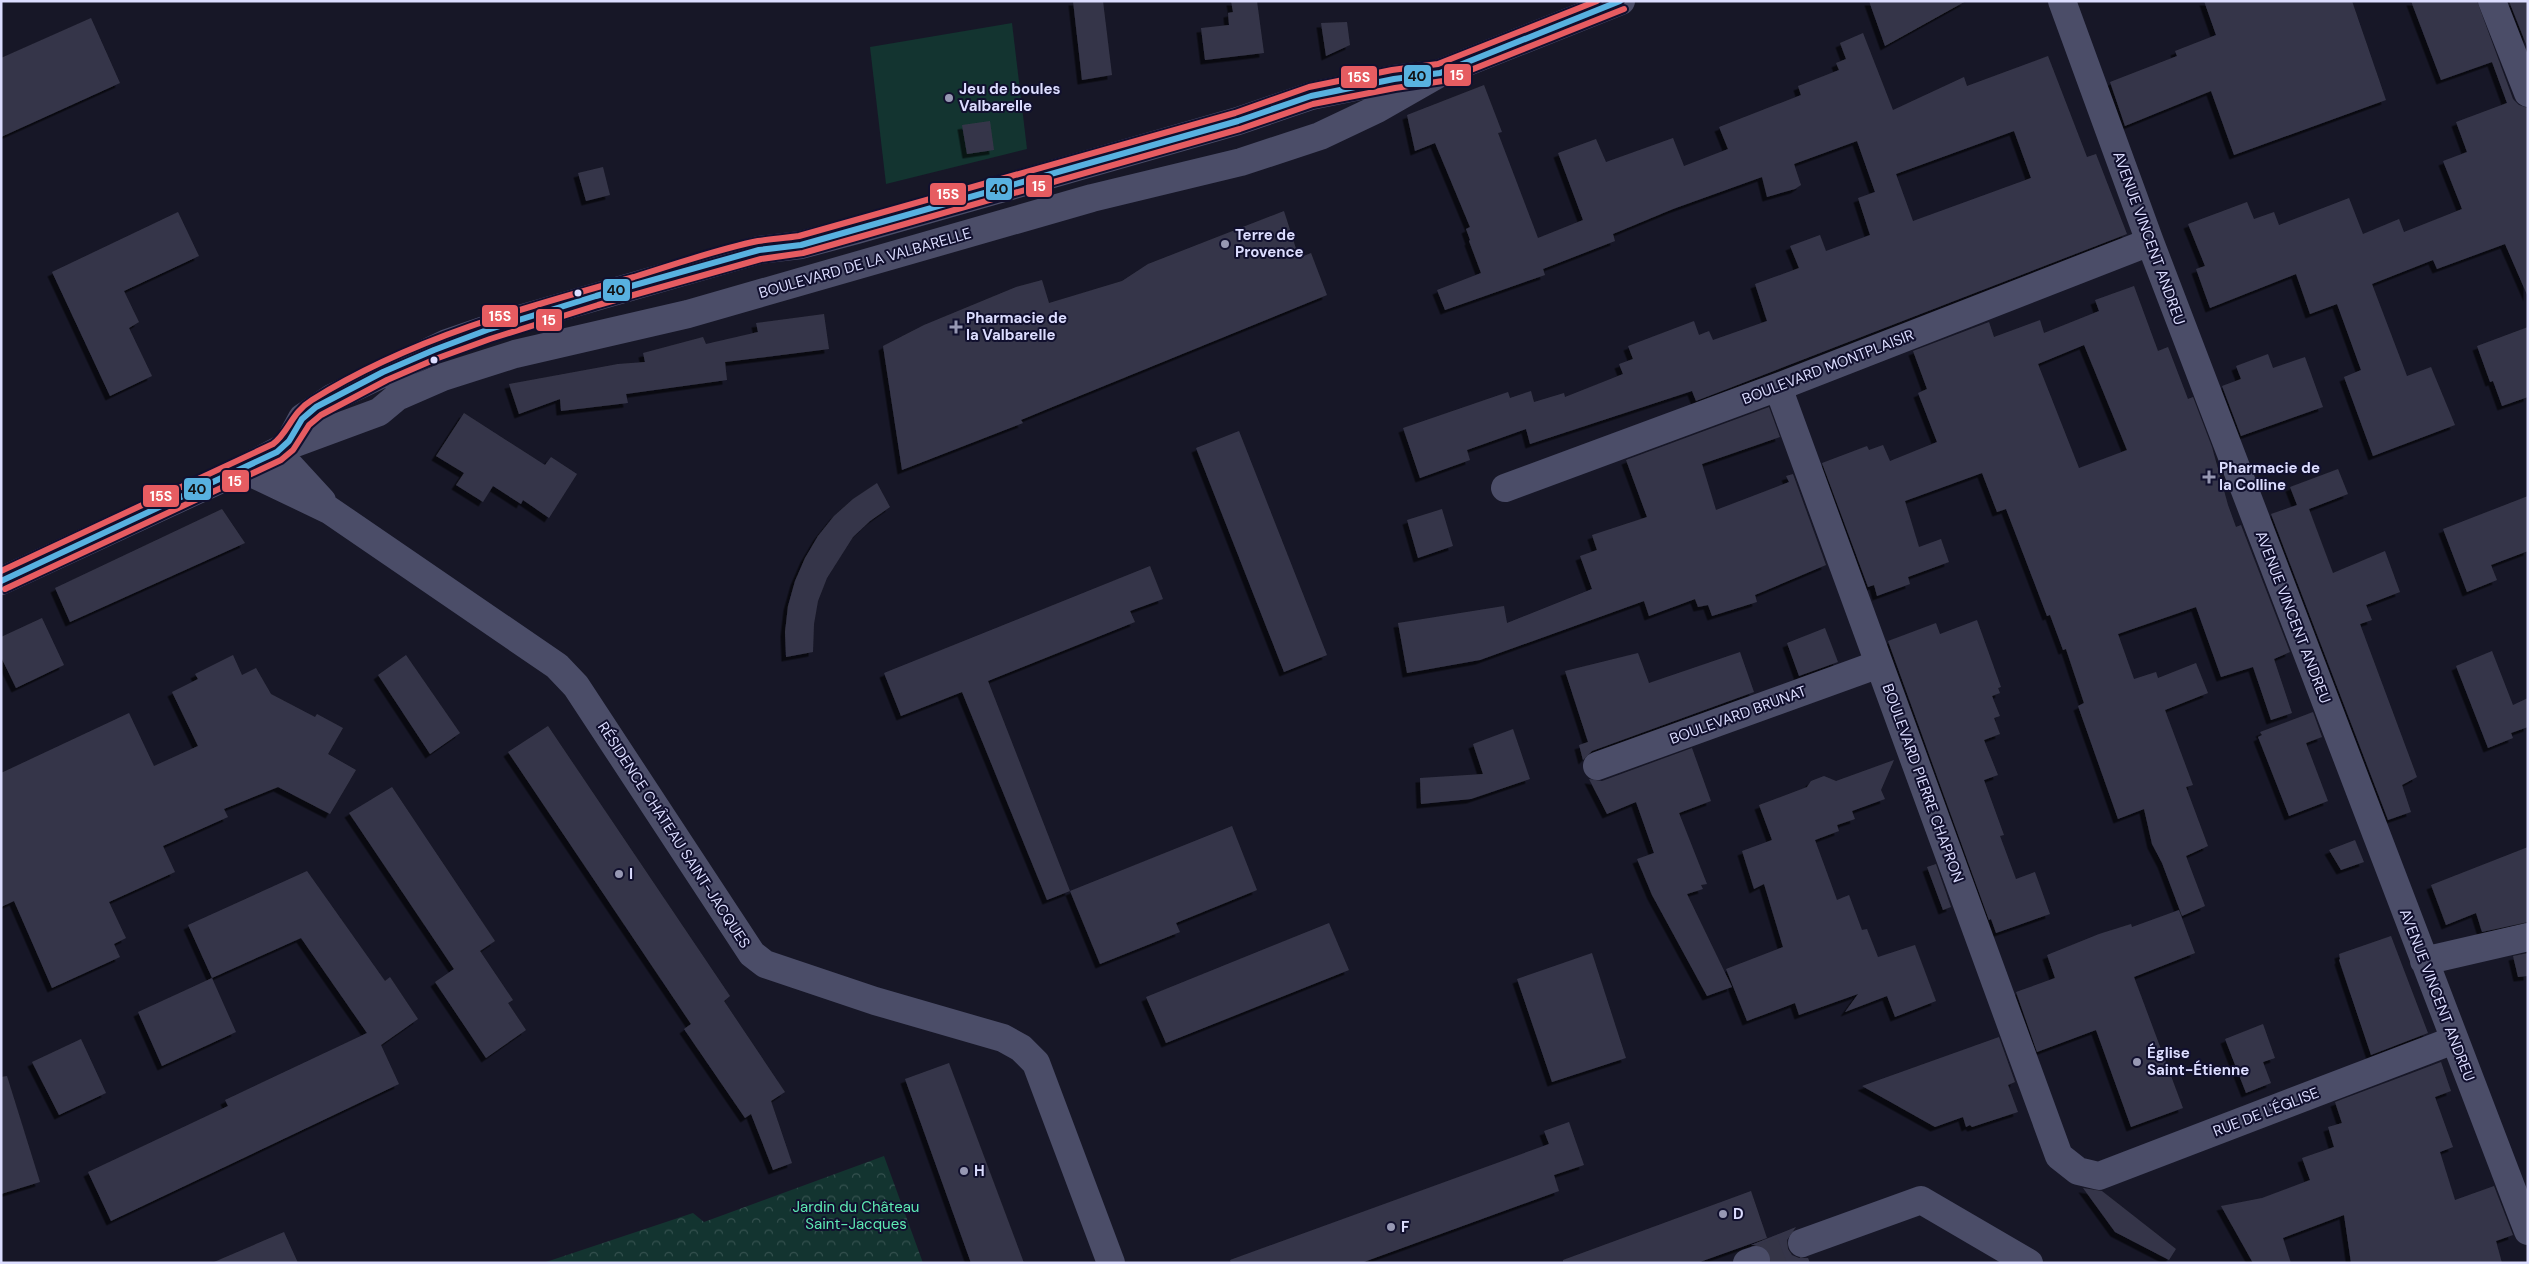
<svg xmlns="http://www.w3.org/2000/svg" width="2529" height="1264" font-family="'DM Sans',sans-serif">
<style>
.park{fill:url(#park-crowns)}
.garden{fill:#133430}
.building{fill:#363648;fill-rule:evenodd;filter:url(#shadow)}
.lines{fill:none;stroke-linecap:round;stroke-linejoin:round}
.minor-tunnel{stroke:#353547;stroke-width:28;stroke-dasharray:28 14;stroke-linecap:butt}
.minor{stroke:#4b4d68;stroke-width:28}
.bus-1-casing{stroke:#11102e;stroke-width:10}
.bus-2-casing{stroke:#11102e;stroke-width:10}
.bus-3-casing{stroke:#11102e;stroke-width:10}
.bus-1{stroke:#58b1e0;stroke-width:6}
.bus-2{stroke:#e65c61;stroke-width:6}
.bus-3{stroke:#e65c61;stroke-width:6}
.poi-dot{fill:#9798b3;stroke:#11102e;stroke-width:2}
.bus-dot{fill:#dcddff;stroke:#11102e;stroke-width:2}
.labels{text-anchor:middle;stroke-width:4;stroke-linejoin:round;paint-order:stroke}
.poi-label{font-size:15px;font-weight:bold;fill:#dcddff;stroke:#11102e;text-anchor:start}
.street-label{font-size:15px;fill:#dcddff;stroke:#11102e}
.park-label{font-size:15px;fill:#5eeab3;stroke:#11102e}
.line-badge{stroke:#11102e;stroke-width:2}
.badge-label{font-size:14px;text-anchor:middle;font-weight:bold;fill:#fff}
.pale-badge-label{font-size:14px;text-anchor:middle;font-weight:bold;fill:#111}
</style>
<defs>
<pattern id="park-crowns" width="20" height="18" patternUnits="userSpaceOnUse" patternTransform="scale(1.25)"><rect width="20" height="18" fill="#133430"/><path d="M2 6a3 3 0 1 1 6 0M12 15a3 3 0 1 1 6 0" fill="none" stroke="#35514f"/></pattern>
<filter id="shadow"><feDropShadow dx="-4.5" dy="4.5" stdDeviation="0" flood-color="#0009"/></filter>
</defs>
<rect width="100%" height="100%" fill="#171727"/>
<path class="park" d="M 884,1156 L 923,1263 L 543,1263 L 693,1213 L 704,1222 Z"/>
<path class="garden" d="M 1012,23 L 1027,149 L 886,184 L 870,47 Z"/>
<path class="building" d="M 1073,1 L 1103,1 L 1112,75 L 1082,80 Z
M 1231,1 L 1257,1 L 1264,53 L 1205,60 L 1201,28 L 1229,25 L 1228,13 L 1233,12 Z
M 1869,1 L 1966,1 L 1885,46 Z
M 2204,1 L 2352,1 L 2386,100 L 2234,155 L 2211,91 L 2125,126 L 2110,82 L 2177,56 L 2175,51 L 2216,35 Z
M 2411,1 L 2477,1 L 2513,99 L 2519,105 L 2528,108 L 2528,297 L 2505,244 L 2437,269 L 2433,260 L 2372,284 L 2407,376 L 2431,367 L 2455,425 L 2373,456 L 2344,377 L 2361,370 L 2337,304 L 2310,314 L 2296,274 L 2210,308 L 2196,269 L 2205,266 L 2188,224 L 2247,202 L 2254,219 L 2274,212 L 2279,225 L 2349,198 L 2363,234 L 2399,219 L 2404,232 L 2462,209 L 2443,161 L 2467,152 L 2456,122 L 2507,103 L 2492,62 L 2441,80 Z
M 2509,1 L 2528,1 L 2528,49 Z
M 91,18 L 120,83 L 1,137 L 1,58 Z
M 1347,22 L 1350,45 L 1326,56 L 1321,23 Z
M 1863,33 L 1893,110 L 1964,77 L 1967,86 L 2048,56 L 2087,157 L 2096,154 L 2127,234 L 1696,401 L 1692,391 L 1530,444 L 1526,429 L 1467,450 L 1470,460 L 1420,478 L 1403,428 L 1508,392 L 1510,398 L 1531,391 L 1534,402 L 1564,393 L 1565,397 L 1623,374 L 1619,364 L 1633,359 L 1628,346 L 1694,321 L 1699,335 L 1709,331 L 1713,340 L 1767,321 L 1755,284 L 1799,268 L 1790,246 L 1820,235 L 1826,251 L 1870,235 L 1858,198 L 1875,192 L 1857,141 L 1794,164 L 1801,185 L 1795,189 L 1767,197 L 1762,177 L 1673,209 L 1613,234 L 1615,241 L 1543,269 L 1545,275 L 1445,310 L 1437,290 L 1481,273 L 1469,241 L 1470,240 L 1466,229 L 1470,227 L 1435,143 L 1415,151 L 1407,115 L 1484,85 L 1502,132 L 1498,133 L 1538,238 L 1583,220 L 1558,153 L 1596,139 L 1606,162 L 1673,138 L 1684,166 L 1728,149 L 1719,127 L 1801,95 L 1798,86 L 1839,70 L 1836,63 L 1846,59 L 1840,43 ZM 2014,131 L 2031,178 L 1913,221 L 1896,174 Z
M 990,121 L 994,150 L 967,154 L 962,125 Z
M 603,167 L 610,195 L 586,201 L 578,173 Z
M 1284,211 L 1299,258 L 1311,253 L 1327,295 L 1050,408 L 1021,420 L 1023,423 L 902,470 L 883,346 L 924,325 L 1016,287 L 1042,280 L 1049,303 L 1122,281 L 1148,264 Z
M 178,212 L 199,256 L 124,291 L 139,322 L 129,328 L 152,376 L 110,396 L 52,272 Z
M 2134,286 L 2158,351 L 2168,347 L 2188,399 L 2193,397 L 2212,447 L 2228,505 L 2236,527 L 2241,525 L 2290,652 L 2274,659 L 2292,713 L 2271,720 L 2253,667 L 2221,677 L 2196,607 L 2118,634 L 2134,679 L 2156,672 L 2158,678 L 2196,663 L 2208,693 L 2165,710 L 2193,785 L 2186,787 L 2208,846 L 2186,856 L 2205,906 L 2182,916 L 2162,863 L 2152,844 L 2144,809 L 2118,819 L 2078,706 L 2084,703 L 2066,649 L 2063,650 L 2050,615 L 2047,616 L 2006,509 L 1997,512 L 1982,473 L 1905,501 L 1919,547 L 1941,539 L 1949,562 L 1908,577 L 1910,584 L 1877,596 L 1874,585 L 1868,587 L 1822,463 L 1867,446 L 1869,450 L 1883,445 L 1890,461 L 1937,442 L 1918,393 L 1927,389 L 1913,351 L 1989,322 L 1994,337 L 2040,320 L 2044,333 L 2099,311 L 2095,300 ZM 2084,345 L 2127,450 L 2079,468 L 2038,364 Z
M 824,314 L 829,349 L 725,362 L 727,380 L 626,394 L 628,403 L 561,411 L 560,399 L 519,414 L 509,384 L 618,364 L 645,362 L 643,353 L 703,337 L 706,344 L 758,332 L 756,323 Z
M 2528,327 L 2528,397 L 2502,406 L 2493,381 L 2490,382 L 2477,346 Z
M 2268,354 L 2273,368 L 2305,357 L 2323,407 L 2241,436 L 2222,386 L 2241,379 L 2236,366 Z
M 1769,407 L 1780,437 L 1702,464 L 1716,510 L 1789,482 L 1786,476 L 1793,474 L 1826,565 L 1755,595 L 1757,602 L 1712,616 L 1708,605 L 1698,607 L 1695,599 L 1649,616 L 1644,601 L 1480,660 L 1407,673 L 1398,623 L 1504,606 L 1507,623 L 1592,589 L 1580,556 L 1597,550 L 1592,535 L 1647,517 L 1626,460 Z
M 464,413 L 545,465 L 551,457 L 577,474 L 549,518 L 523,500 L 521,504 L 493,486 L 483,502 L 456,485 L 464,473 L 436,456 Z
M 1239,431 L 1327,655 L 1284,672 L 1196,448 Z
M 2338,469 L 2348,494 L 2309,509 L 2333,573 L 2385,551 L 2400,592 L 2366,605 L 2372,620 L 2360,624 L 2417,777 L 2402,785 L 2411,812 L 2388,820 L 2271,514 L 2297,505 L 2290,487 Z
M 877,483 L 890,507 L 870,521 L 853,537 L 827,578 L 818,601 L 814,624 L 813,652 L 786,657 L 785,632 L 788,606 L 795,581 L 805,558 L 818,536 L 834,516 L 853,499 Z
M 2528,496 L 2528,551 L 2491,565 L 2497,580 L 2467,592 L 2443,529 Z
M 222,509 L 245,543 L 70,622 L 55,588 Z
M 1442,509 L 1453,546 L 1418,558 L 1407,520 Z
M 1150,566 L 1163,599 L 1130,611 L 1135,622 L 988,681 L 1070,891 L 1047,900 L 962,692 L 901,716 L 884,673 Z
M 42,618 L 64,665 L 16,688 L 1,657 L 1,637 Z
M 1977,620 L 2001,687 L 1998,688 L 2000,693 L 1992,696 L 2000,716 L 1994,718 L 2000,734 L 1984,740 L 1998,775 L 1984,780 L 2004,835 L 2000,836 L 2016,879 L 2035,872 L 2050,914 L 1996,933 L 1991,919 L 1989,920 L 1888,641 L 1936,623 L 1940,634 Z
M 1825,628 L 1838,662 L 1799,676 L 1787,643 Z
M 2492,651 L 2513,705 L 2528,698 L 2528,727 L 2511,733 L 2513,738 L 2488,748 L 2456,666 Z
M 1740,652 L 1754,692 L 1592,751 L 1583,760 L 1579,745 L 1588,742 L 1565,671 L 1638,653 L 1649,683 Z
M 233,655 L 242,675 L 256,668 L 271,694 L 315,717 L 317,714 L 343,728 L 328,754 L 356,770 L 330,814 L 278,787 L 224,809 L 228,817 L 163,846 L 175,872 L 109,902 L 126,938 L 114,944 L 120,957 L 52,988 L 14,901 L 1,907 L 1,773 L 129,713 L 154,766 L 198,746 L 172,692 L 198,679 L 195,674 Z
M 406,655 L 460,733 L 430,754 L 378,675 Z
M 2313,712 L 2322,737 L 2306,743 L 2328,801 L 2289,816 L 2258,737 L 2262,735 L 2260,732 Z
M 548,726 L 730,996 L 724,1001 L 785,1092 L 771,1101 L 792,1163 L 773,1170 L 751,1114 L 745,1118 L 684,1029 L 691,1024 L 508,752 Z
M 1513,729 L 1530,779 L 1471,799 L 1421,804 L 1420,778 L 1483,774 L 1473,744 Z
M 1692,748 L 1711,801 L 1679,813 L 1707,884 L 1701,885 L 1703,889 L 1687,894 L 1732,987 L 1707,996 L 1652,895 L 1637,859 L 1654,853 L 1636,802 L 1607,814 L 1589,779 L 1602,781 Z
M 1894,760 L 1881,790 L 1885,799 L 1852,811 L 1855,819 L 1837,825 L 1839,831 L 1815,840 L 1837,900 L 1849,895 L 1862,930 L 1867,929 L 1878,957 L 1915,945 L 1936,1001 L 1895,1017 L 1887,996 L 1845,1012 L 1858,994 L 1799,1015 L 1795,1003 L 1747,1021 L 1726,969 L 1783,947 L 1764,884 L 1754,889 L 1742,851 L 1772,840 L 1759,805 L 1807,787 L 1811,781 L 1824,776 L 1836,781 Z
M 392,787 L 495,941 L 480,951 L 513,1000 L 508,1003 L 526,1030 L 486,1058 L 435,982 L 454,969 L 349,813 Z
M 1232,826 L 1257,890 L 1176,923 L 1180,932 L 1100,964 L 1070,891 Z
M 2355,840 L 2364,862 L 2341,870 L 2329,850 Z
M 2528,847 L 2528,922 L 2482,932 L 2476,913 L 2446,925 L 2431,885 Z
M 1936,864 L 1951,907 L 1943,910 L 1927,867 Z
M 307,871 L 385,981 L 390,977 L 418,1019 L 381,1045 L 399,1084 L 111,1221 L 88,1172 L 228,1106 L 225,1100 L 367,1033 L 301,938 L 212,978 L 236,1032 L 162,1066 L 138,1012 L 212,978 L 188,925 Z
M 2179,910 L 2195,953 L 2134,977 L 2183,1108 L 2131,1127 L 2096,1030 L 2037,1052 L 2016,992 L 2055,978 L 2047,955 L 2099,934 L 2131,924 L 2132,927 Z
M 1329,923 L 1349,970 L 1166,1043 L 1146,997 Z
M 2391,936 L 2428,1033 L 2371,1055 L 2339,960 L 2340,959 L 2339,954 Z
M 1592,953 L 1626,1058 L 1552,1082 L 1517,979 Z
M 2528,953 L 2528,976 L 2518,977 L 2513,956 Z
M 2263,1024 L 2275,1058 L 2263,1062 L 2271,1083 L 2246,1093 L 2225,1039 Z
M 1999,1037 L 2015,1082 L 2008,1085 L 2018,1112 L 1972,1127 L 1970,1125 L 1966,1127 L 1963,1117 L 1935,1127 L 1862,1086 Z
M 81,1039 L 106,1093 L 59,1115 L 32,1062 Z
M 2441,1062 L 2451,1091 L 2435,1097 L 2453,1147 L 2440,1152 L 2455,1200 L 2494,1186 L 2513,1235 L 2496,1241 L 2502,1263 L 2351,1263 L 2344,1215 L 2283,1238 L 2291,1263 L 2253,1263 L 2221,1206 L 2262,1198 L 2310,1180 L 2302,1158 L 2334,1147 L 2328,1127 L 2342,1123 L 2335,1102 Z
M 949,1063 L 1024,1263 L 971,1263 L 905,1079 Z
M 7,1076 L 40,1182 L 1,1194 L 1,1077 Z
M 1569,1122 L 1584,1165 L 1554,1175 L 1559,1191 L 1361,1263 L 1231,1263 L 1230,1260 L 1549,1144 L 1544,1131 Z
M 2083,1188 L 2102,1191 L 2176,1249 L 2169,1260 L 2115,1232 Z
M 1751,1191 L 1767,1238 L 1697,1263 L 1563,1263 L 1563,1260 Z
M 1796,1227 L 1787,1240 L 1788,1249 L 1792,1255 L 1799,1258 L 1808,1258 L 1810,1263 L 1771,1263 L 1771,1255 L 1766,1248 L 1759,1245 L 1751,1245 Z
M 284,1232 L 298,1263 L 214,1263 L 214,1262 Z"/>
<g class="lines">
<path class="minor-tunnel" d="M 1756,1260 L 1802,1243"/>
<path class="minor" d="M 2062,1 L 2150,242 L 2528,1231
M 2492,1 L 2528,93
M 1778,387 L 2059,1156 L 2078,1171 L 2099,1176 L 2454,1040
M 287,446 L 302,418 L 332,398 L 447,343 L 502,324 L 759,250 L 801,245 L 857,230 L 1238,121 L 1311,96 L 1394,79 L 1426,75
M 277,452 L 322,501
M 243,469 L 329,510 L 557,666 L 576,686 L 752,954 L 765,964 L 875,1001 L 1003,1038 L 1021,1048 L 1036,1063 L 1111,1263
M 1505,488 L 1778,387 L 2150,242
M 1,581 L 243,469 L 287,446 L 379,412 L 397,397 L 443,377 L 515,354 L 688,314 L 1092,198 L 1241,162 L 1320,136 L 1377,109 L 1440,73 L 1621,1
M 1597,766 L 1879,664
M 2424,961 L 2528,937
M 1802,1243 L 1921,1200 L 2029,1263
M 1747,1263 L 1756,1260"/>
<g class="bus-1-casing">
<path id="bus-1" d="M 1,581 L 277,452 L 289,441 L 302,419 L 316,407 L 383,372 L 434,350 L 487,330 L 596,296 L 759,250 L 801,245 L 1238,121 L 1311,96 L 1394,79 L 1440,73 L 1620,1"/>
</g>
<g class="bus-2-casing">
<path id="bus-2" d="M 5,589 L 281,460 L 293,450 L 309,425 L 321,415 L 387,380 L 438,358 L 490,339 L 598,305 L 761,259 L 803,253 L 1240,129 L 1313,104 L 1395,88 L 1443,81 L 1624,9"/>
</g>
<g class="bus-3-casing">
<path id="bus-3" d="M 1,571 L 273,444 C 289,432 291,413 312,400 C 409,339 525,307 634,277 C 673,265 718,249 758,241 C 771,239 786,238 799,236 L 1235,113 L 1309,87 L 1392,70 L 1438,64 L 1597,1"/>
</g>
<use href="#bus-1" class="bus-1"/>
<use href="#bus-2" class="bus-2"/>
<use href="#bus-3" class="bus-3"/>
</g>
<g class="poi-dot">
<circle cx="949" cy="98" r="5"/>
<circle cx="1225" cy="244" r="5"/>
<path d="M953.5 319.5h5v5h5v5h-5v5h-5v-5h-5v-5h5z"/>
<path d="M2206.5 469.5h5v5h5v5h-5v5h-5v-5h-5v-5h5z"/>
<circle cx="619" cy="874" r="5"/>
<circle cx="2137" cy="1062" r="5"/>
<circle cx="964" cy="1171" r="5"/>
<circle cx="1723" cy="1214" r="5"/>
<circle cx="1391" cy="1227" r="5"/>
</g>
<g class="bus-dot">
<circle cx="578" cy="293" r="4.5"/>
<circle cx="434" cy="360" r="4.5"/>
</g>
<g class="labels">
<g class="poi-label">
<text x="959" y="94">Jeu de boules<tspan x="959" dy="17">Valbarelle</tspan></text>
<text x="1235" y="240">Terre de<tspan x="1235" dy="17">Provence</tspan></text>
<text x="966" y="323">Pharmacie de<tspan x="966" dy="17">la Valbarelle</tspan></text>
<text x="2219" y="473">Pharmacie de<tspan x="2219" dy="17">la Colline</tspan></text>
<text x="629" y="879">I</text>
<text x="2147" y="1058">Église<tspan x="2147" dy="17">Saint-Étienne</tspan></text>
<text x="974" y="1176">H</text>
<text x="1733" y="1219">D</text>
<text x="1401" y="1232">F</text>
</g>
<g class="street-label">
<text transform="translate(2149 238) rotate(70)" y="5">AVENUE VINCENT ANDREU</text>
<text transform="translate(865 263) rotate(-16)" y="5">BOULEVARD DE LA VALBARELLE</text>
<text transform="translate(1828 367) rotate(-21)" y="5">BOULEVARD MONTPLAISIR</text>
<text transform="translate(2293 617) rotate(69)" y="5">AVENUE VINCENT ANDREU</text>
<text transform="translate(1738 715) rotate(-20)" y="5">BOULEVARD BRUNAT</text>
<text transform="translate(1923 783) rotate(70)" y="5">BOULEVARD PIERRE CHAPRON</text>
<text transform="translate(674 835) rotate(57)" y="5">RÉSIDENCE CHÂTEAU SAINT-JACQUES</text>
<text transform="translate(2437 995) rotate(69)" y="5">AVENUE VINCENT ANDREU</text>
<text transform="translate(2266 1112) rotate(-21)" y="5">RUE DE L'ÉGLISE</text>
</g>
<g class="park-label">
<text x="856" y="1212">Jardin du Château<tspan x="856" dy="17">Saint-Jacques</tspan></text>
</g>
</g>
<g class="line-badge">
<rect x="1443" y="63" width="29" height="24" rx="5" fill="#e65c61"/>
<rect x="1403" y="64" width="29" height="24" rx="5" fill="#58b1e0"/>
<rect x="1340" y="65" width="38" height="24" rx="5" fill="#e65c61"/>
<rect x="1025" y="174" width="28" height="24" rx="5" fill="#e65c61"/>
<rect x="985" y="177" width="28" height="24" rx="5" fill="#58b1e0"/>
<rect x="929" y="182" width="38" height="24" rx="5" fill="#e65c61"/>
<rect x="602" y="278" width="29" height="24" rx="5" fill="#58b1e0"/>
<rect x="481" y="304" width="38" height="24" rx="5" fill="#e65c61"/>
<rect x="535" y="308" width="28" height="24" rx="5" fill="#e65c61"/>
<rect x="221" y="469" width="29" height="24" rx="5" fill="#e65c61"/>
<rect x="183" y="477" width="29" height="24" rx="5" fill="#58b1e0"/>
<rect x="142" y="484" width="38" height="24" rx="5" fill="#e65c61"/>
</g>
<g class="badge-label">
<text x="1457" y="80">15</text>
<text x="1359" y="82">15S</text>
<text x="1039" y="191">15</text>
<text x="948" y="199">15S</text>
<text x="500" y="321">15S</text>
<text x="549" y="325">15</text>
<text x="235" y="486">15</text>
<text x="161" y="501">15S</text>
</g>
<g class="pale-badge-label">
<text x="1417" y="81">40</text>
<text x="999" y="194">40</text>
<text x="616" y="295">40</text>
<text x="197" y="494">40</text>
</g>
<rect width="2529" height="1264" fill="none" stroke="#dcddff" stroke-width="5"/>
</svg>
